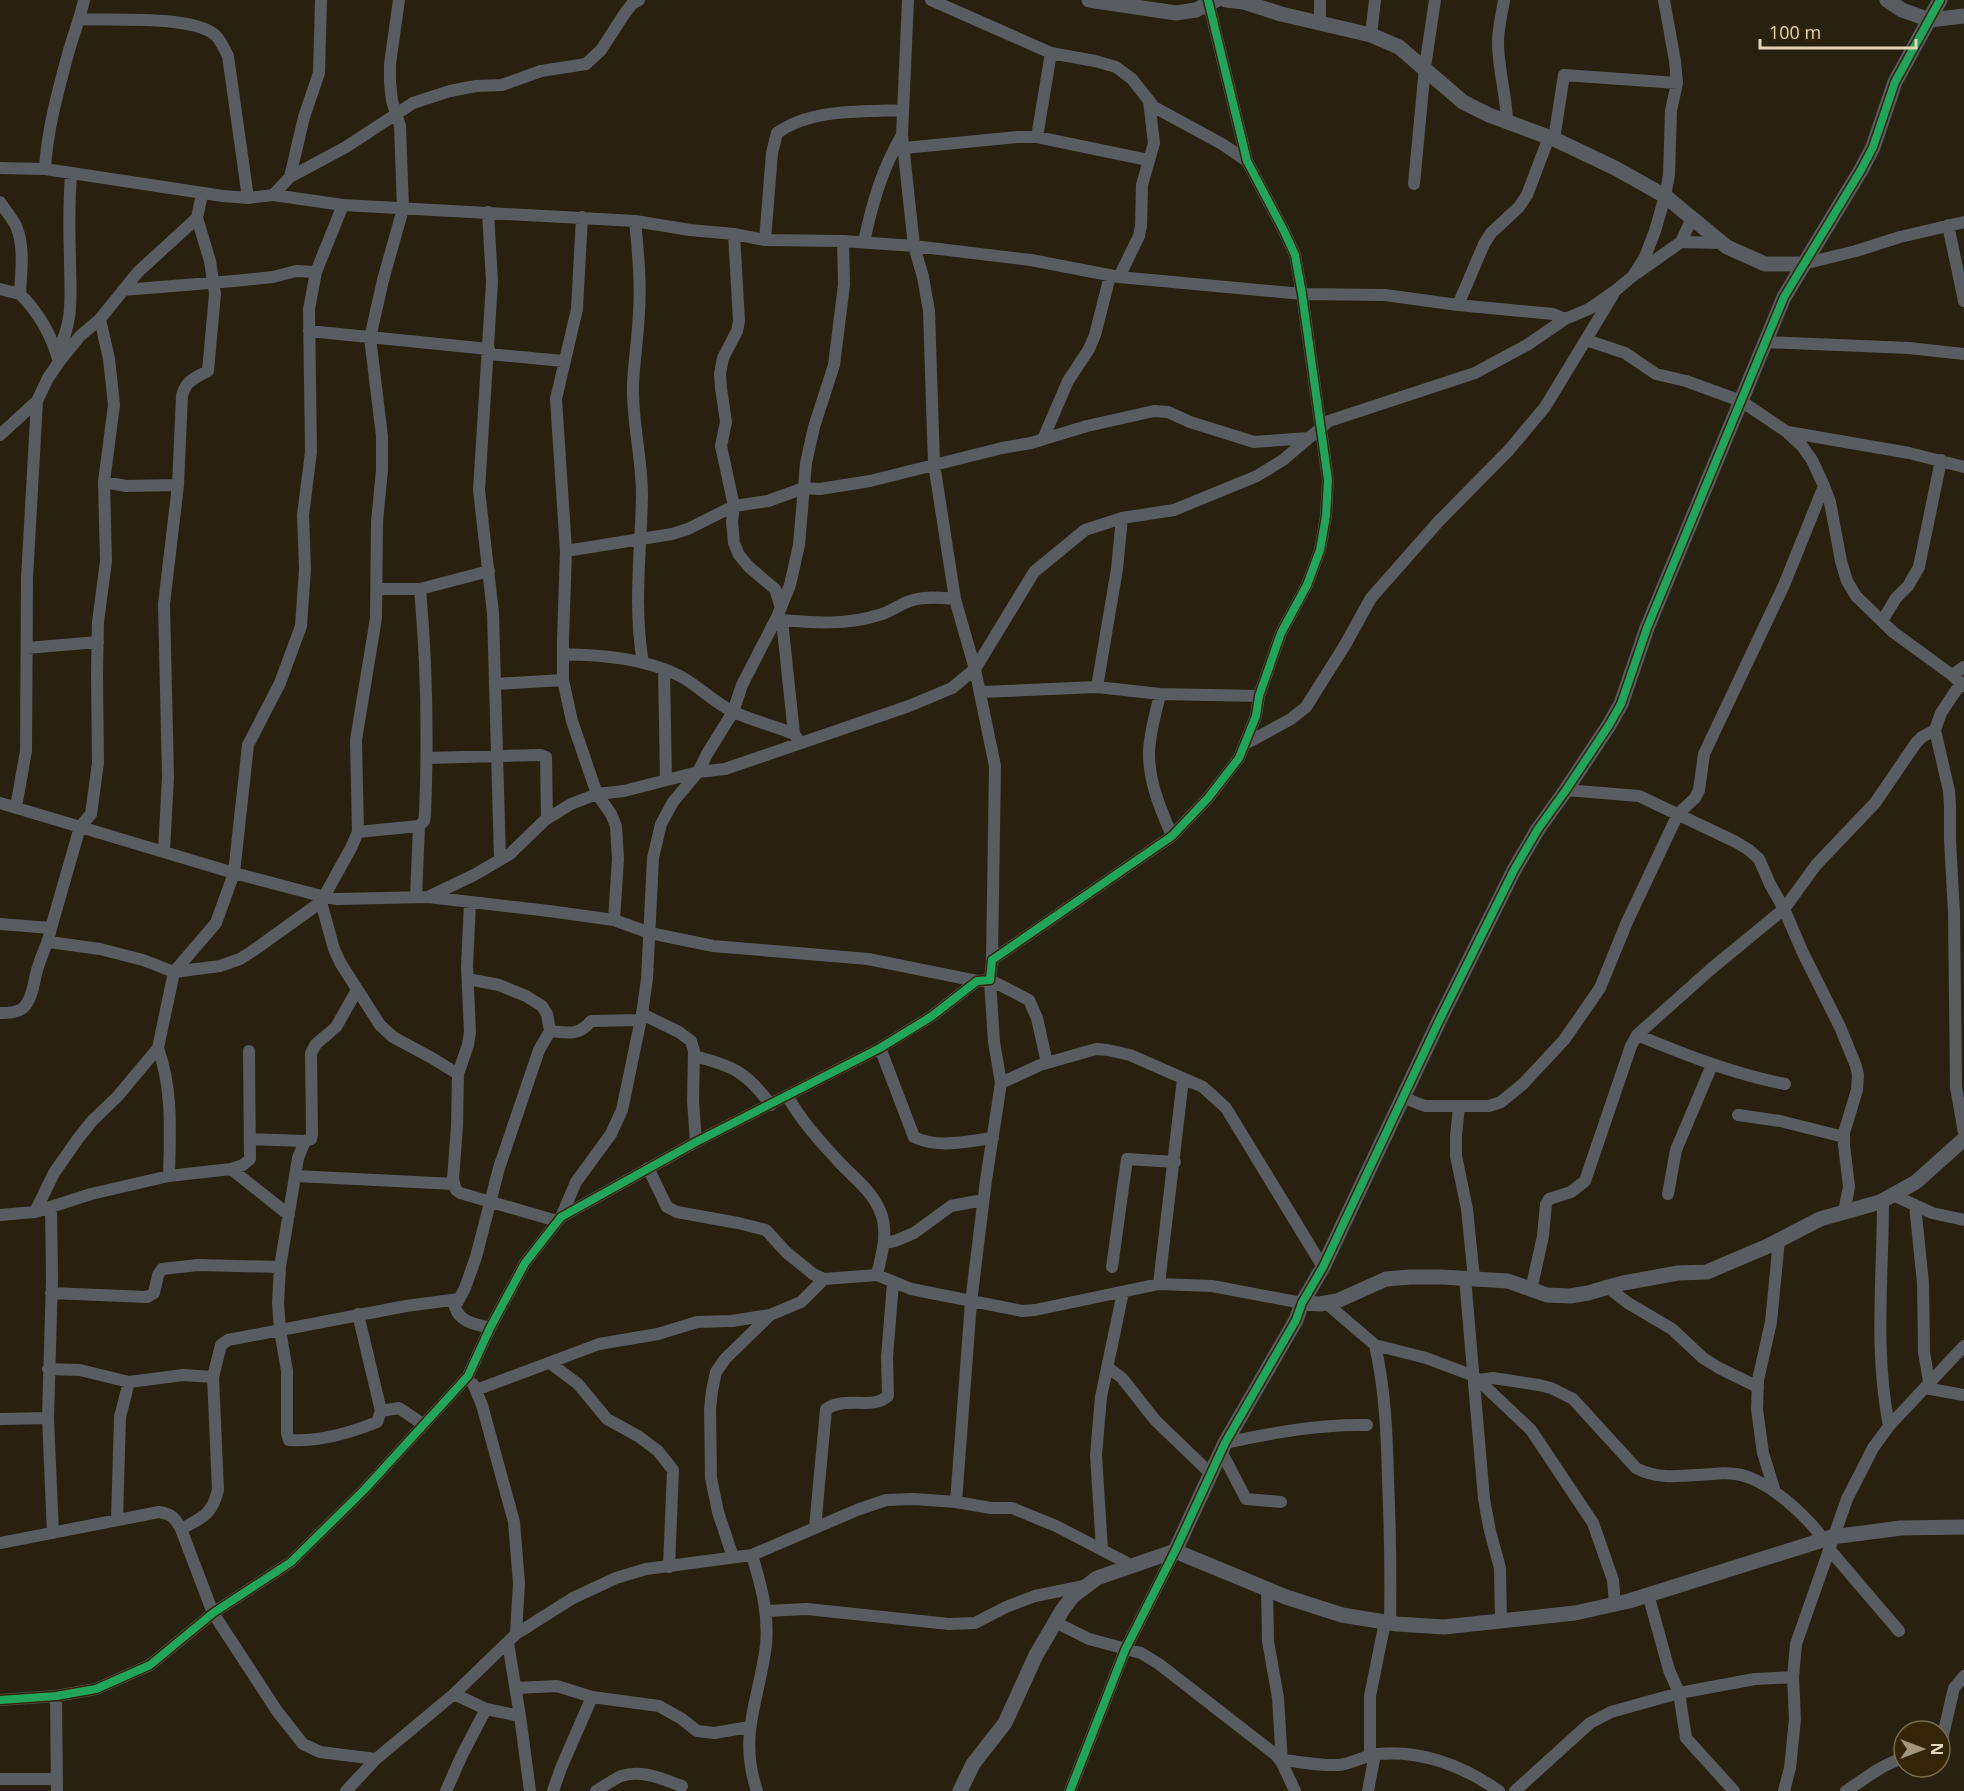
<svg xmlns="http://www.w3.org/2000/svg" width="1964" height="1791" font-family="'Open Sans',sans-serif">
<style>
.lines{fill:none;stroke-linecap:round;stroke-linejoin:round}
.minor{stroke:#595c60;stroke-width:12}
.tertiary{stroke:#595c60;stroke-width:15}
.cycleway-casing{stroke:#332505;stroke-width:11}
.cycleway{stroke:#20a55d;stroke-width:8}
</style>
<rect width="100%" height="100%" fill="#282110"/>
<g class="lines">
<path class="minor" d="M 908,0 L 902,135 L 914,246 L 923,277 L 929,311 L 934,464 L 955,599 L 975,669 L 995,766 L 992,960
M 931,0 L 1051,53 L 1095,61 L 1116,67 L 1132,79 L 1154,107 L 1222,144 L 1247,161
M 1320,0 L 1320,22
M 1504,0 C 1502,13 1498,28 1498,42 C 1498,68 1506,94 1507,121
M 80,19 C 111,21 192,15 215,35 C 221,40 224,49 228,56 L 248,198
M 1371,35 L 1375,0
M 1037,137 L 1051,53
M 1554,139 L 1564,75 L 1677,83
M 904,148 L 1018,137 L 1037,137 L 1148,160
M 0,168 L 45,169 L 223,196 L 248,198 L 273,195 L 343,205 L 635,221 L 690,230 L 734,234 L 765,240 L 843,241 L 914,246 L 1031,260 L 1119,277 L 1302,294 L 1385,295 L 1458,305 L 1553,314 L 1565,319
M 45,169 C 47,131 58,91 68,54 C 73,35 80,19 84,0
M 290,177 L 304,117 L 319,73 L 321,0
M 1414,184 L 1425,67 L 1435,0
M 273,195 L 290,177 L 346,147 L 413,103 L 450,91 L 476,86 L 502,85 L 541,71 L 586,64 L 601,50 L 625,13 L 632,4 L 639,0
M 0,202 C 5,210 12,218 16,226 C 25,246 21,273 20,294 C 38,312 51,334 58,359
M 488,212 L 492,282 L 479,490 L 493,613 L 500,859
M 582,217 L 577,309 L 556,399 L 566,551 L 563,639 L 563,680 L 572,721 L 597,794 L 611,814 L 616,826 L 618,859 L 614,920
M 635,221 C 638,251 641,282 639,312 C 638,337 634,361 633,385 C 632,422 642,458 642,495 C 641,553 633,605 643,663
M 1948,225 L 1964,301
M 734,234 L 739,321 L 737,331 L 723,358 L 720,374 L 721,388 L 726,422 L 721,446 L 734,506 L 732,522 L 734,543 L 739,555 L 749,567 L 775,589 L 781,608
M 765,240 L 772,153 L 777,133 C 812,108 862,112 903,110
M 864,242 C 872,204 882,169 902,135
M 1681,242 L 1723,243
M 1803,264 L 1856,251 L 1900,237 L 1964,222
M 1637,273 L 1681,242 L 1692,218
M 1119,277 L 1139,236 L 1141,226 L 1142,185 L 1154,143 L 1149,101
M 0,289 L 20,294
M 123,290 L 234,281 L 273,277 L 296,271 L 316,272
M 1458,305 L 1484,244 L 1491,233 L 1519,207 L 1527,195 L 1549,137
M 309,331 L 489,349
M 1586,340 L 1625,353 L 1656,374 L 1686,381 L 1741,401 L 1787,432 L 1802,446 L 1812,460 L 1824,486 L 1830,502 L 1841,561 L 1847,581 L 1856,596 L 1893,632 L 1952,675 L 1964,686
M 1764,342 L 1909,348 L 1964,354
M 56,353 C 75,324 70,291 70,258 C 69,230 69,202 71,174
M 489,354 L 563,361
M 1788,432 L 1909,453 L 1964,467
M 0,435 L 37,401 L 48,378 L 59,362 L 80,336 L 100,319 L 138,272 L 197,218
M 1043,439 L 1068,381 L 1089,349 L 1095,335 L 1110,276
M 104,482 L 126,486 L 178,485
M 566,551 L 672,534 L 688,529 L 734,506 L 768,501 L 804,488 L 820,489 L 870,481 L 1002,448 L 1031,443 L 1087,426 L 1154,411 L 1168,412 L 1190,422 L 1254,442 L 1308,438
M 377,589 L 420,589 L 489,571
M 777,617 L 782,620 L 794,734 L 797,738
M 782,620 C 814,623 848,625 879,615 C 891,612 901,603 913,600 C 927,596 942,598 955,599
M 1882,621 L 1896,598 L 1908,586 L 1919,567 L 1941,460
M 27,648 L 98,642
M 563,654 C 602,655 644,658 680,676 C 699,686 714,703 734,712 C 753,721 775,726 794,734
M 664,669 L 666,780
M 1952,675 L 1964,667
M 1961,683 L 1941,713 L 1935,730 L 1949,791 L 1950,806 L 1950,840 L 1954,913 L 1956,1087 L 1964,1133
M 495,684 L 563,680
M 1097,687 L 1117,569 L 1122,518
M 981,692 L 1097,687 L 1160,694 L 1259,696
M 1160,694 C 1156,713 1149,734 1149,754 C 1149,783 1161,810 1172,836
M 1245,744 L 1291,719 L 1306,707 L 1345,645 L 1371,598 L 1439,521 L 1509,450 L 1545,407 L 1613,295
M 427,758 L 541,755 L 546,757 L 547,819
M 1566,790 L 1639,796 L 1736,842 L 1749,850 L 1759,859 L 1770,884 L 1784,909 L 1803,953 L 1840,1027 L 1856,1066 L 1858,1075 L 1857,1090 L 1844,1133 L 1844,1145 L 1849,1187 L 1844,1212
M 0,803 L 234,873 L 325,897 L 337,899 L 428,897 L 549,911 L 614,920 L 650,933 L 713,946 L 868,959 L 977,981
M 16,807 L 26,751 L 27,578 L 37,401
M 358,832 L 419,826
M 164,851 L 168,777 L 164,604 L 178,485 L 182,396 C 185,381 195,378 208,371 L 215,294 L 210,261 L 197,218 L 202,194
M 416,897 L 419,826 L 424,821 L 425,815 C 428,740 427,665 420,589
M 428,897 L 474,875 L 510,854 L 545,820 L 571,804 L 597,794 L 624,791 L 698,772 L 725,769 L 909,706 L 952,688 L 975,669 L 1034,572 L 1085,530 L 1122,518 L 1174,510 L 1257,476 L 1283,460 L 1329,421 L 1475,373 L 1527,345 L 1565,319 L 1589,309 L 1615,291 L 1633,276 L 1645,257 L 1655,231 L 1665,196 L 1669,175 L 1671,111 L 1677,83 L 1675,61 L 1664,0
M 321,902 L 334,949 L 341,964 L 380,1025 L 393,1037 L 432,1058 L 458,1074
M 470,903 L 467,966 L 470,1032 L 468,1045 L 458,1074 L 457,1126 L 453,1179 L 456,1190 L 460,1193 L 557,1221
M 0,924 L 51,928
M 49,942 L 100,949 L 143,960 L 174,972 L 220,966 L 240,959 L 254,950 L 321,902 L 351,848 L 358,832 L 356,740 L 376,618 L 377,522 L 382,470 L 382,436 L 370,338 L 383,280 L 403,209 L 400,126 L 392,101 L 390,82 L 390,64 L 399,0
M 468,979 L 499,985 L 526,996 L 542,1006 L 547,1014 L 550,1031 L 539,1050 L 499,1168 L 476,1257 L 465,1288 L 455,1307 C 460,1323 476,1324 490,1328
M 990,980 L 1029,1000 L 1037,1018 L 1047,1063
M 357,990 L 336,1027 L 316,1044 L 311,1053 L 312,1134 L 311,1139 L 305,1141 L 298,1158 L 280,1267 L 278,1303 L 280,1330 L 287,1371 L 287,1433 L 289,1440 C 319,1442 350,1433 377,1422 L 381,1411 L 358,1314
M 0,1013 C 7,1013 17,1013 23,1008 C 34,998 34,976 39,964 C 43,951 49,942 51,928 L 80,827 L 91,814 L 98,763 L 97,674 L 98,622 L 106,561 L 104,482 L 114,405 L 109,359 L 100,319
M 642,1014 L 679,1032 L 691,1041 L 694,1051 L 693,1101 L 696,1142
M 550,1031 C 568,1033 579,1036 591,1021 L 640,1020
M 1637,1035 C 1686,1055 1733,1074 1785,1084
M 158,1048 C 173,1090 170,1132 169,1176
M 880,1048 L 914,1137 C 938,1149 968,1141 993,1138
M 694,1056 C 734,1066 746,1072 771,1105
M 1001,1083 L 1040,1065 L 1096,1049 L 1108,1050 L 1130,1055 L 1203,1087 L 1226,1108 L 1323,1267
M 788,1097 C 802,1122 820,1141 839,1162 C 856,1180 874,1192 882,1216 C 888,1236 881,1256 877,1275
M 1404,1098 L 1425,1106 L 1489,1106 L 1501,1102 L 1523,1084 L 1564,1040 L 1600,988 L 1627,922 L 1678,814 L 1695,798 L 1699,790 L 1704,754 L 1784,585 L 1824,486
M 1459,1107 L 1456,1136 L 1456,1156 L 1467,1209 L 1474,1279
M 1738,1115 L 1780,1121 L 1844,1137
M 250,1139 L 305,1141
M 648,1168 L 667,1207 L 677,1212 L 738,1223 L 766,1230 L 786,1252 L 813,1274 L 824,1279
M 231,1169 L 289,1215
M 296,1176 L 454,1184
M 1668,1194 L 1676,1150 L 1712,1065
M 1893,1195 L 1932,1213 L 1964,1220
M 1883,1201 C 1883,1276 1874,1351 1889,1426
M 1915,1205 L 1923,1283 L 1924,1352 L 1929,1382
M 51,1207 L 52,1278 L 48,1418 L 53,1533
M 35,1212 L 54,1173 L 77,1140 L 92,1121 L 117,1097 L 158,1048 L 174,972 L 216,923 L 234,873 L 248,745 L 280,683 L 301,626 L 305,569 L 303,515 L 311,452 L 309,309 L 316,272 L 343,205
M 0,1215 L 35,1212 L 91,1194 L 169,1176 L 231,1169 L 243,1165 L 250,1159 L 249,1051
M 561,1217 L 576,1182 L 611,1134 L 622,1110 L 642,1014 L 647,979 L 653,858 L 661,824 L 673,802 L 698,772 L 707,754 L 733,712 L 742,685 L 777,617 L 790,585 L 799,545 L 806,463 L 814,427 L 834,365 L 844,285 L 843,241
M 884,1243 L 895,1241 L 914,1233 L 951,1206 L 983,1200
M 1112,1267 L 1127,1159 L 1175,1162
M 1465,1278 L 1484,1499 L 1490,1531 L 1500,1568 L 1501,1620
M 1159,1284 L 1183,1079
M 1606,1286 L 1628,1303 L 1672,1329 L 1703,1358 L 1719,1368 L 1758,1387
M 1531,1290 L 1543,1236 L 1546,1204 L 1549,1199 L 1571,1192 L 1585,1181 L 1631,1046 L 1637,1035 L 1711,969 L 1784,909 L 1816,865 L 1875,803 L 1916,743 L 1922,737 L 1935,730
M 51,1293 L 147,1297 L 154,1293 L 158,1275 L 162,1269 L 198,1265 L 280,1267
M 1326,1303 L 1375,1345 L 1426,1358 L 1474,1376 L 1531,1430 L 1593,1523 L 1613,1580 L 1615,1604
M 1375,1345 C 1385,1389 1387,1434 1388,1479 C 1390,1527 1391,1575 1390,1623
M 550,1363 L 578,1384 L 607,1419 L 638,1436 L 658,1451 L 673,1470 L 669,1567
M 1107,1367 L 1122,1378 L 1155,1420 L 1210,1473
M 48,1369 L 80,1370 L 129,1382 L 183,1375 L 213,1377 L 218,1490 C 212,1515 202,1518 181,1529
M 213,1377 L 221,1345 L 228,1340 L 406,1306 L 459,1299
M 1479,1380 L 1493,1378 L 1539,1385 L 1551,1388 L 1573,1399 L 1636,1468 C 1660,1481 1686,1475 1713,1474 C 1720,1473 1729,1473 1736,1474 C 1766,1478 1806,1515 1824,1540
M 1925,1388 L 1964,1395
M 476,1390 L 599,1344 L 658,1334 L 697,1322 L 732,1321 L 770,1315 L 801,1302 L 824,1279 L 877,1275 L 911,1289 L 1022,1311 L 1035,1310 L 1159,1284 L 1212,1286 L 1302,1303
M 381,1411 L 399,1408 L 424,1425
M 0,1419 L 48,1418
M 1225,1443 C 1272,1433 1318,1424 1367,1425
M 1221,1451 L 1246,1499 L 1281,1502
M 1775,1492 L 1763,1453 L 1757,1409 L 1758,1380 L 1771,1322 L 1779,1240
M 956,1502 L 971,1302 L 986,1180 L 1001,1083 L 994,1042 L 990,980
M 117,1520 L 120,1417 L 129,1382
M 815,1528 L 826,1409 C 848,1395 871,1411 888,1396 L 887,1357 L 893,1283
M 0,1543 L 159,1512 C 172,1514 175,1518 181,1529 L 213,1613 L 277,1711 L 303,1744 L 320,1752 L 376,1759
M 1102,1549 L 1096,1455 L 1101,1397 L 1123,1292
M 1829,1549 L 1899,1631
M 752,1555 C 761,1585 769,1613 766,1645 C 759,1701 738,1734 757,1791
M 733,1557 L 718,1512 L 711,1478 L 710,1409 L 712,1391 L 716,1372 L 725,1359 L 770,1315
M 1267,1589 L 1268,1641 L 1278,1698 L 1282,1763
M 1648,1594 L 1669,1670 L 1679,1693 L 1686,1738 L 1734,1791
M 767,1611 L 807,1609 L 949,1624 L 975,1623 L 1006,1607 L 1035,1596 L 1084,1586
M 1055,1622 L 1089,1639 L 1141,1653 L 1159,1664 L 1276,1755 L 1282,1763 L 1295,1791
M 516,1634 L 573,1598 L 616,1578 L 646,1569 L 752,1555 L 857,1510 L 886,1500 L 914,1499 L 956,1502 L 991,1508 L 1012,1508 L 1056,1526 L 1131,1565
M 508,1643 L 520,1716
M 516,1688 L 557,1686 L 592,1697 L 659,1706 L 682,1719 L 697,1731 L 714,1733 L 750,1727
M 454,1694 L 486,1709 L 520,1716 L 530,1791
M 56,1696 L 57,1791
M 0,1700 L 56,1696 L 96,1689 L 150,1665 L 213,1613 L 291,1562 L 364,1490 L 468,1376 L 490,1328 L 525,1263 L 561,1217 L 696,1142 L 880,1048 L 932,1016 L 977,981 L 990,980 L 992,960 L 1172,836 L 1208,798 L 1239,758 L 1256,716 L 1259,696 L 1281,633 L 1307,585 L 1320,550 L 1326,516 L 1328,480 L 1302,294 L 1295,255 L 1284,231 L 1247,161 L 1208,0
M 1940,1748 L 1954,1688 L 1964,1676
M 1370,1756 L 1370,1696 L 1385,1622
M 1283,1760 C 1301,1762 1321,1766 1338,1765 C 1352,1764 1365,1755 1378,1754 C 1422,1750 1463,1766 1499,1791
M 0,1779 L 57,1779
M 346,1791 L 376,1759 L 454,1694 L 516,1634 L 519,1583 L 514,1522 L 482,1405 L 473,1384
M 446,1791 L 462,1755 L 486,1709
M 553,1791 L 561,1768 L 592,1697
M 596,1791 C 604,1786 613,1780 621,1776 C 642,1769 662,1779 682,1786
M 1070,1791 L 1125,1650 L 1175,1551
M 1368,1791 L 1375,1754
M 1515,1791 L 1590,1723 L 1611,1712 L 1679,1693 L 1755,1679 L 1793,1677
M 1784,1791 L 1790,1768 L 1795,1719 L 1793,1677 L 1796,1644 L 1847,1499 L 1873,1448 L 1889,1426 L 1964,1346
M 1846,1791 C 1865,1779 1882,1764 1904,1758"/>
<path class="tertiary" d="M 1089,0 L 1176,13 L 1196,10 L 1216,0
M 1226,0 L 1244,2 L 1281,14 L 1371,35 L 1399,47 L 1463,102 L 1489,115 L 1554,139 L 1615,168 L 1665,196 L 1727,247 L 1765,264 L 1803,264
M 1887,0 L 1902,10 L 1930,20 L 1964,16
M 1302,1303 L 1320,1304 L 1337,1301 L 1386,1279 L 1411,1277 L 1442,1277 L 1508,1281 L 1547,1295 L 1570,1296 L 1588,1293 L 1623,1283 L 1678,1273 L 1707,1272 L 1768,1246 L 1820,1219 L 1880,1202 L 1916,1182 L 1964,1139
M 1175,1551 L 1225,1443 L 1296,1320 L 1302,1303 L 1323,1267 L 1438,1023 L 1514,870 L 1538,829 L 1566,790 L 1609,725 L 1621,704 L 1647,628 L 1784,297 L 1861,170 L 1873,147 L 1895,82 L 1940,0
M 960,1791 L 973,1764 L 1005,1723 L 1036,1655 L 1063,1609 L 1073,1596 L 1097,1578 L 1175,1551 L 1286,1597 L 1342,1615 L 1397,1624 L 1444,1627 L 1575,1613 L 1629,1601 L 1832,1537 L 1901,1528 L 1964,1527"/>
<g class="cycleway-casing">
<path id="cycleway" d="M 0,1700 L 56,1696 L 96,1689 L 150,1665 L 213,1613 L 291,1562 L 364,1490 L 468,1376 L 490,1328 L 525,1263 L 561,1217 L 696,1142 L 880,1048 L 932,1016 L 977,981 L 990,980 L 992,960 L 1172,836 L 1208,798 L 1239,758 L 1256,716 L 1259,696 L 1281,633 L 1307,585 L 1320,550 L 1326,516 L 1328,480 L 1302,294 L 1295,255 L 1284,231 L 1247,161 L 1208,0
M 1070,1791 L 1125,1650 L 1175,1551 L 1225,1443 L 1296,1320 L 1302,1303 L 1323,1267 L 1438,1023 L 1514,870 L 1538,829 L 1566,790 L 1609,725 L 1621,704 L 1647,628 L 1784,297 L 1861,170 L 1873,147 L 1895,82 L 1940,0"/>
</g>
<use href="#cycleway" class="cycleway"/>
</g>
<g transform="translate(1922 1749) rotate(90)"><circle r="28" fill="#332505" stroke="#796b4c" stroke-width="1.5"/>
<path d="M0-4.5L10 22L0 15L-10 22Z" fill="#a2967d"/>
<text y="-9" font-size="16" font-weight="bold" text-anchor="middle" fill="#e3d5b7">N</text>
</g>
<path d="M1760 39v9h156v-9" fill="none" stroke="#e3d5b7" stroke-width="3"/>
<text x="1769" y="39" font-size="18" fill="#e3d5b7" stroke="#332505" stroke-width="4.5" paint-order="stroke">100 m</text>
</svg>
